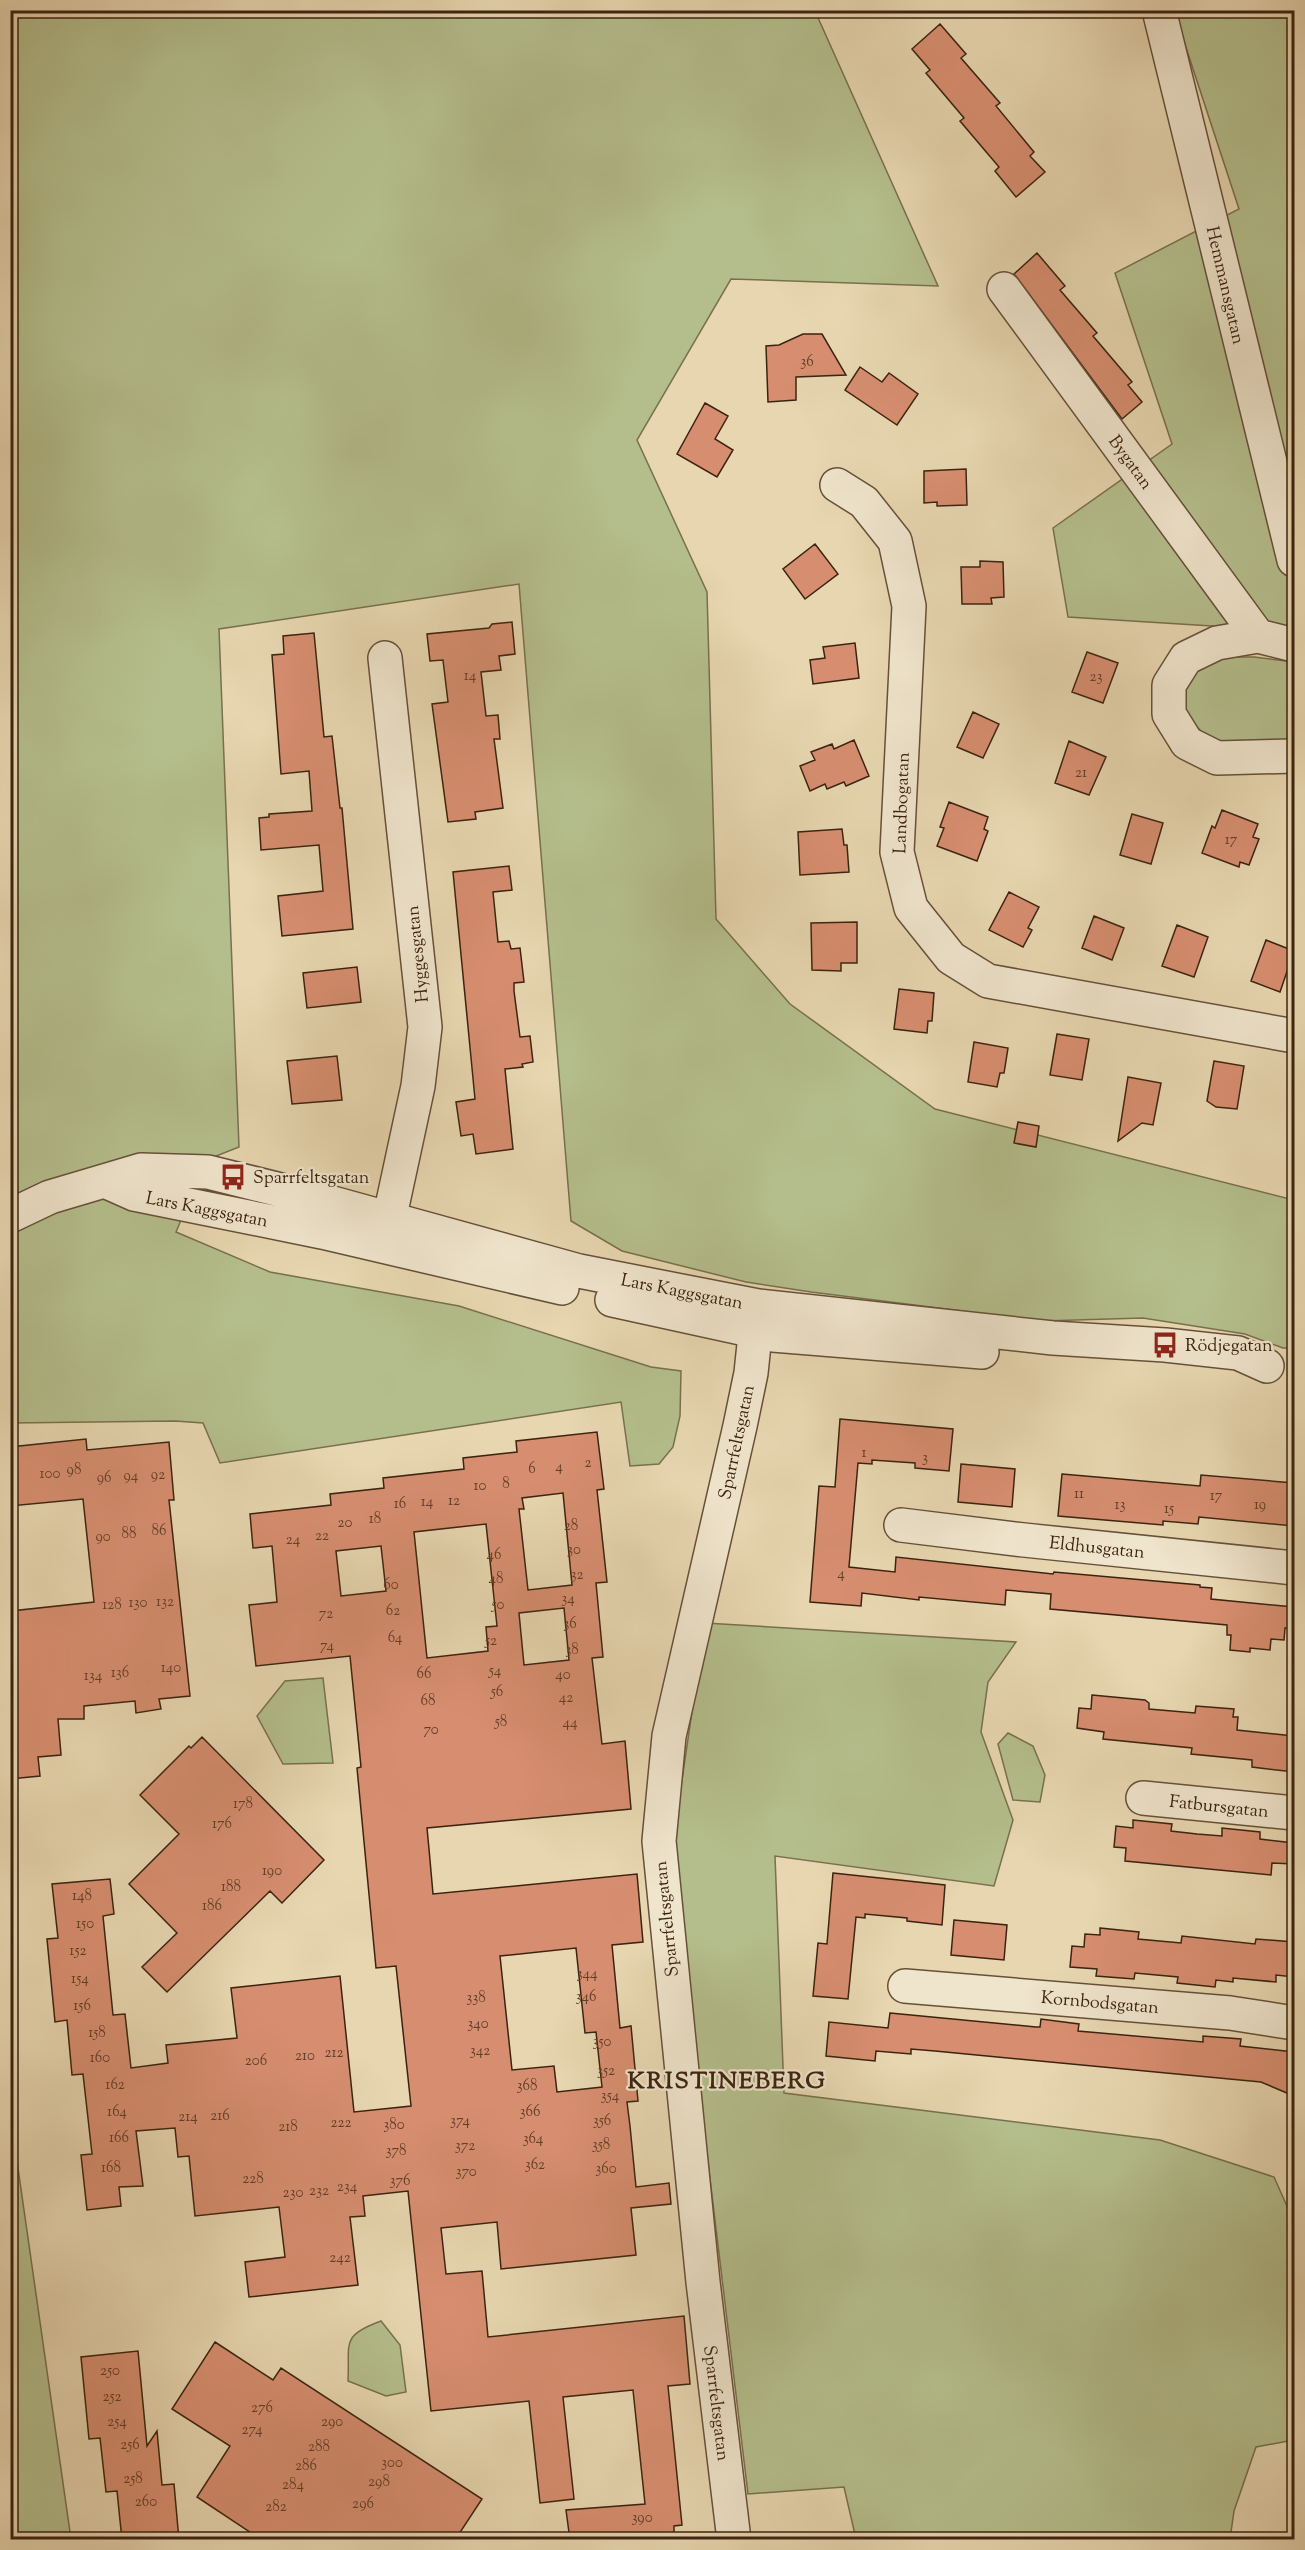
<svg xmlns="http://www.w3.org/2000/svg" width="1305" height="2550" font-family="'Sorts Mill Goudy',serif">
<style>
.green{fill:#b4be8c;stroke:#78704e;stroke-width:1.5}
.building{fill:#d78e70;stroke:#3c2310;stroke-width:1.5;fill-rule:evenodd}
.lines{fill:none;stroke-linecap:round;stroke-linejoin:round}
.minor-casing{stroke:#675038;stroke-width:36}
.minor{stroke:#efe4cc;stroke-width:33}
.labels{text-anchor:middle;stroke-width:4.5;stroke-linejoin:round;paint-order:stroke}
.number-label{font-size:15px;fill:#633e28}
.street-label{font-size:18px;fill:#3c2310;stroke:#efe4cc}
.poi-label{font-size:18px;fill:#3c2310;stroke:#efe4cc;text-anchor:start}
.district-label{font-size:24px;font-weight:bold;letter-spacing:1.5px;fill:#3c2310;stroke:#efe4cc}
</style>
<rect width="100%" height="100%" fill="#e7d6b0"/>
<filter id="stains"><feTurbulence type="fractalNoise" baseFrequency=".00333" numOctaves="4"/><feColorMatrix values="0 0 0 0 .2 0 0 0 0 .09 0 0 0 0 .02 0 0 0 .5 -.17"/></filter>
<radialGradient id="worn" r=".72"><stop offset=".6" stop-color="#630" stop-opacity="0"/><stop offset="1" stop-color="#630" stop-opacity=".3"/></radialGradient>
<path class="green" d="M 10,11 L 815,11 L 938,286 L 731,279 L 637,440 L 707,592 L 716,919 L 790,1004 L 935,1109 L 1294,1200 L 1294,1348 L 1283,1348 L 1245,1334 L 1143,1318 L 1041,1321 L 811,1292 L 746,1282 L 622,1251 L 571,1221 L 519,584 L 219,629 L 239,1147 L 206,1160 L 176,1232 L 270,1272 L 459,1306 L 651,1367 L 681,1371 L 680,1416 L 673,1447 L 659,1464 L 630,1466 L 621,1402 L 220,1463 L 203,1423 L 175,1421 L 11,1423 Z
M 1174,11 L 1294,11 L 1294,631 L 1068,617 L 1053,528 L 1172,444 L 1115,273 L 1239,209 Z
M 1254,657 L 1286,661 L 1294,664 L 1294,745 C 1269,745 1240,750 1216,741 C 1197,734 1177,705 1185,684 C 1187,679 1196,670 1200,667 C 1215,655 1236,657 1254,657 Z
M 705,1623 L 1016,1642 L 988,1682 L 981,1732 L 1013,1820 L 994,1886 L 775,1856 L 784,2093 L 1160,2140 L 1274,2177 L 1294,2222 L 1294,2440 L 1256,2447 L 1234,2511 L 1230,2539 L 856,2539 L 844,2487 L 748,2494 L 671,1855 Z
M 323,1678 L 333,1763 L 283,1764 L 257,1716 L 285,1681 Z
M 1008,1733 L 1033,1746 L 1045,1775 L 1040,1802 L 1013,1800 L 998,1744 Z
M 11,2119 L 71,2539 L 11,2539 Z
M 381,2321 L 400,2345 L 406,2392 L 386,2396 L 348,2381 C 350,2343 340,2336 381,2321 Z"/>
<path class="building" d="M 940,24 L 966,54 L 961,58 L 1000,103 L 996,106 L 1034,152 L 1030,156 L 1045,172 L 1016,197 L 995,171 L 999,167 L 960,121 L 964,118 L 926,73 L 930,70 L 912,49 Z
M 1037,253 L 1065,286 L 1060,290 L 1097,333 L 1093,336 L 1132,382 L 1128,385 L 1142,402 L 1122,419 L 1014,274 Z
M 803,334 L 822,334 L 846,375 L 796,377 L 796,400 L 768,402 L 766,346 L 779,345 Z
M 860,367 L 882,382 L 889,373 L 918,394 L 897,425 L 845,390 Z
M 705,403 L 728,416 L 715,439 L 733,450 L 717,477 L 677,454 Z
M 966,469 L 967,505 L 937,506 L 937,502 L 924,503 L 924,471 Z
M 815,544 L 838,574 L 805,599 L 783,569 Z
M 980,561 L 1003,562 L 1004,597 L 991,598 L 992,604 L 962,604 L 961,567 L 980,567 Z
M 512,622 L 515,654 L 499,656 L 501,670 L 481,672 L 486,716 L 498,715 L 500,739 L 494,739 L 503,808 L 475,812 L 476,819 L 448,822 L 432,704 L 448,702 L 443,660 L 430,661 L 427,634 L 489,628 L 492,624 Z
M 314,633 L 324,737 L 332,736 L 340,808 L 342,808 L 353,929 L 282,936 L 278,896 L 323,891 L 319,845 L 261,850 L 259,818 L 269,817 L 269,814 L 312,811 L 309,771 L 281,774 L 272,655 L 284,654 L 283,636 Z
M 855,643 L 859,678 L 813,684 L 810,660 L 825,658 L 823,647 Z
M 1087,652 L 1118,663 L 1103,703 L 1072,692 Z
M 973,712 L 999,724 L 983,758 L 957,747 Z
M 854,740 L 869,776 L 846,786 L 844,782 L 827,789 L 825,784 L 810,791 L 800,766 L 815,760 L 811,752 L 832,744 L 834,749 Z
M 1069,741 L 1106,757 L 1089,795 L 1055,783 Z
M 949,802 L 988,817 L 984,829 L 988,831 L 977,861 L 937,846 L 944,828 L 940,827 Z
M 1222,810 L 1258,824 L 1253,837 L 1259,839 L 1249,865 L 1240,862 L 1239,867 L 1202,853 L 1212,826 L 1215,828 Z
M 1132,814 L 1163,823 L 1151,864 L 1120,855 Z
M 842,829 L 844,845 L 847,845 L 849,872 L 800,875 L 798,832 Z
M 509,866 L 512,890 L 493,892 L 498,942 L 509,941 L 511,949 L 520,948 L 524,982 L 514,983 L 514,991 L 520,1037 L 530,1036 L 533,1062 L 522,1064 L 523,1067 L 505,1069 L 513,1149 L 476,1154 L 473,1134 L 461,1136 L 456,1102 L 475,1099 L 453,872 Z
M 1009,892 L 1039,907 L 1028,928 L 1032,930 L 1023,947 L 989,930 Z
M 1094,916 L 1124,928 L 1112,960 L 1082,948 Z
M 857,922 L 857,963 L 841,963 L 841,971 L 812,970 L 811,923 Z
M 1177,925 L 1208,937 L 1194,977 L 1162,966 Z
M 1266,940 L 1294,951 L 1280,992 L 1251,981 Z
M 357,967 L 361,1002 L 307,1008 L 303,973 Z
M 899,989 L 934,993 L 932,1021 L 928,1021 L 927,1033 L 894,1029 Z
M 1057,1034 L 1089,1039 L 1082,1080 L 1050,1075 Z
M 974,1042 L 1008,1048 L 1004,1073 L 1000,1073 L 997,1087 L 968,1082 Z
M 337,1056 L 342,1100 L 292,1104 L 287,1061 Z
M 1214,1061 L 1244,1066 L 1237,1109 L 1216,1107 L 1207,1101 Z
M 1128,1077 L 1161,1083 L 1153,1125 L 1142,1123 L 1118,1141 Z
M 1018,1122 L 1039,1126 L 1036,1147 L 1014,1143 Z
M 840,1419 L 953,1429 L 949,1471 L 915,1468 L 915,1463 L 872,1460 L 872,1464 L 858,1463 L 849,1567 L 895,1572 L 896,1557 L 1053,1574 L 1054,1572 L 1200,1585 L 1200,1587 L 1212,1588 L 1211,1599 L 1294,1607 L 1294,1628 L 1285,1628 L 1284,1640 L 1271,1639 L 1270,1650 L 1250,1648 L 1250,1652 L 1230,1650 L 1231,1635 L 1227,1635 L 1227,1625 L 1050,1609 L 1051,1594 L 1006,1590 L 1005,1605 L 919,1597 L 919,1600 L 862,1593 L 861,1606 L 810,1602 L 819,1486 L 835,1487 Z
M 597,1432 L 604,1489 L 597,1490 L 607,1582 L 596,1583 L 603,1657 L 592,1658 L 602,1744 L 625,1741 L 631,1809 L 427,1828 L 429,1849 L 433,1894 L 637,1874 L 643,1942 L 612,1945 L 620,2028 L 631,2026 L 638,2101 L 627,2102 L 630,2126 L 636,2187 L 669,2183 L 671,2204 L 631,2208 L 636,2255 L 501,2269 L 497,2222 L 441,2228 L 446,2274 L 482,2271 L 488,2337 L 684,2316 L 690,2384 L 668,2386 L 682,2525 L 674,2526 L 674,2540 L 570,2540 L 566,2510 L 645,2504 L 633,2390 L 563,2397 L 574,2499 L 540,2503 L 529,2401 L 431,2411 L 408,2191 L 363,2196 L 365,2216 L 350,2217 L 358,2285 L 249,2297 L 245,2262 L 285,2257 L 279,2207 L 195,2216 L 189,2156 L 178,2157 L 175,2128 L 136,2131 L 143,2186 L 119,2187 L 121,2206 L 87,2210 L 81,2155 L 92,2154 L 83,2074 L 72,2075 L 67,2020 L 55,2022 L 47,1939 L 58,1938 L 52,1884 L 110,1879 L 114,1914 L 103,1916 L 113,2015 L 125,2014 L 131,2068 L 168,2063 L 166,2045 L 237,2038 L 231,1988 L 340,1976 L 354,2112 L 411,2106 L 396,1966 L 376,1968 L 357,1768 L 361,1767 L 350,1656 L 256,1666 L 249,1605 L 277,1602 L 272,1546 L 253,1548 L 250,1514 L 331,1505 L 330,1494 L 384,1488 L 383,1478 L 464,1469 L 463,1458 L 517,1452 L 516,1441 ZM 563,1493 L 572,1585 L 528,1590 L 519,1509 L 524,1509 L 522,1498 ZM 486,1524 L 497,1626 L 486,1627 L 488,1651 L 427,1658 L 414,1532 ZM 381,1546 L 386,1591 L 341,1596 L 336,1551 ZM 564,1608 L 569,1660 L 524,1665 L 519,1613 ZM 576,1948 L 585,2033 L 596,2032 L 602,2087 L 557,2092 L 554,2066 L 512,2070 L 500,1956 Z
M 86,1439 L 87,1450 L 169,1442 L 174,1500 L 169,1500 L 190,1696 L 159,1699 L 161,1709 L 136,1713 L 135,1701 L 84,1706 L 84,1719 L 58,1719 L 61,1755 L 38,1757 L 40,1776 L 10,1779 L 10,1642 L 14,1642 L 11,1611 L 94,1602 L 83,1499 L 10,1506 L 10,1447 Z
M 961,1464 L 1015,1469 L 1012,1507 L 958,1502 Z
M 1062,1474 L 1200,1486 L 1201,1475 L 1294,1483 L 1294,1526 L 1199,1517 L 1198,1524 L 1163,1521 L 1163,1525 L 1058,1516 Z
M 1092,1695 L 1145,1700 L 1149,1703 L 1149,1709 L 1195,1713 L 1196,1706 L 1234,1709 L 1233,1717 L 1238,1717 L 1237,1730 L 1294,1736 L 1294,1772 L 1252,1767 L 1252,1760 L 1191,1754 L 1192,1748 L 1103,1739 L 1104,1732 L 1077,1728 L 1079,1708 L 1091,1709 Z
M 202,1737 L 324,1860 L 282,1903 L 270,1891 L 167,1992 L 142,1967 L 177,1933 L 129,1884 L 179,1834 L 140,1795 L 189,1746 L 191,1748 Z
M 1133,1820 L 1172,1824 L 1171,1831 L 1197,1834 L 1222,1836 L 1222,1828 L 1260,1832 L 1260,1839 L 1294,1843 L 1294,1864 L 1272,1863 L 1271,1875 L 1125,1861 L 1126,1848 L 1114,1847 L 1116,1826 L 1133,1828 Z
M 833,1873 L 945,1885 L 942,1925 L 907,1921 L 907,1918 L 865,1914 L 865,1918 L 856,1917 L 848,1999 L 813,1996 L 818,1943 L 827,1944 Z
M 954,1920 L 1007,1925 L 1004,1960 L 951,1955 Z
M 1100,1928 L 1139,1932 L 1138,1939 L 1181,1943 L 1182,1936 L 1255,1944 L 1256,1939 L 1294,1942 L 1294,1977 L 1276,1975 L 1276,1982 L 1233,1978 L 1233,1982 L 1216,1980 L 1215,1987 L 1177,1983 L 1178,1977 L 1135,1973 L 1134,1979 L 1096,1976 L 1097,1969 L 1070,1967 L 1072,1946 L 1084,1947 L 1085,1934 L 1100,1935 Z
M 890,2013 L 1036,2027 L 1040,2027 L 1041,2019 L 1079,2024 L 1078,2031 L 1203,2042 L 1203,2036 L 1241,2039 L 1240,2046 L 1294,2052 L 1294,2096 L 1261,2082 L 935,2051 L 911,2049 L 911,2054 L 876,2051 L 875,2061 L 826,2056 L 829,2022 L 888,2028 Z
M 215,2342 L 273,2380 L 281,2368 L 482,2499 L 455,2540 L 262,2540 L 197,2497 L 230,2446 L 172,2409 Z
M 138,2351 L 147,2446 L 157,2431 L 162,2485 L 174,2484 L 179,2540 L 122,2540 L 117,2491 L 106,2492 L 100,2438 L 89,2439 L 81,2357 Z"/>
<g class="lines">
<g class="minor-casing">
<path id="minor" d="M 1159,10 L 1294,560
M 1004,289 L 1258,636
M 837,485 L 864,502 L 895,541 L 909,606 L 897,852 L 911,908 L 951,958 L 988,981 L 1294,1036
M 1294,645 L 1258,636 L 1217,643 L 1186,658 L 1169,685 L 1169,714 L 1187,743 L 1217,758 L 1294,756
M 385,658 L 425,1027 L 418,1086 L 385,1239
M 107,1182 L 134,1194 L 322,1232 L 562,1288
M 10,1216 L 50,1197 L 141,1170 L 208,1172 L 329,1202 L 579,1271 L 758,1306 L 1053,1338 L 1165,1345 L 1238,1353 L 1267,1366
M 612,1300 L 773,1335 L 982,1352
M 901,1525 L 1024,1540 L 1294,1568
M 1143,1798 L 1294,1813
M 905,1986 L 1230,2013 L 1294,2023
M 734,2540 L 703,2282 L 659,1841 L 669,1736 L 740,1426 L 751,1373 L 758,1306"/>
</g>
<use href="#minor" class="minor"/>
</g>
<defs>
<g id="bus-bare" transform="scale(2.07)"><path d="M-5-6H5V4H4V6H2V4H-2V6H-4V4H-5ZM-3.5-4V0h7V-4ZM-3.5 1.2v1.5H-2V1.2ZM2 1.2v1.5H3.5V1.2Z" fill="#8f2418" stroke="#efe4cc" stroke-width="2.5" paint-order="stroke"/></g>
</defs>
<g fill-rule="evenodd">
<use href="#bus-bare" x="233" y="1177"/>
<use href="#bus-bare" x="1165" y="1345"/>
</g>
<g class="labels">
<g class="number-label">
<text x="807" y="366">36</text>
<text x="470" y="680">14</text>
<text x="1096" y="681">23</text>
<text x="1081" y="777">21</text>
<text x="1231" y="844">17</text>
<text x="864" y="1457">1</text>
<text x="925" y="1462">3</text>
<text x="588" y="1467">2</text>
<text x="559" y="1471">4</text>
<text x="532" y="1473">6</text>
<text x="74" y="1474">98</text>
<text x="50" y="1478">100</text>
<text x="158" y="1479">92</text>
<text x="131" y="1480">94</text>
<text x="104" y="1482">96</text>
<text x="506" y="1488">8</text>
<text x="480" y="1490">10</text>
<text x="1079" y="1498">11</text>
<text x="1216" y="1500">17</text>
<text x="454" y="1505">12</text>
<text x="427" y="1506">14</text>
<text x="400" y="1508">16</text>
<text x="1120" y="1509">13</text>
<text x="1260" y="1509">19</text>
<text x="1169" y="1513">15</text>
<text x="375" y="1523">18</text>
<text x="345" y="1527">20</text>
<text x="571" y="1530">28</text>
<text x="159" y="1535">86</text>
<text x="129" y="1538">88</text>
<text x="322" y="1540">22</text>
<text x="103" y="1541">90</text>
<text x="293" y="1544">24</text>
<text x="574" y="1554">30</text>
<text x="494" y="1559">46</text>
<text x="841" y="1578">4</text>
<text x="577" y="1579">32</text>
<text x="496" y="1583">48</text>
<text x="391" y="1589">60</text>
<text x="568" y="1603">34</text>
<text x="165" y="1606">132</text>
<text x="138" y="1607">130</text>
<text x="112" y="1609">128</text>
<text x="498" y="1609">50</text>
<text x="393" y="1615">62</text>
<text x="326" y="1618">72</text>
<text x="570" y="1628">36</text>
<text x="395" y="1642">64</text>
<text x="491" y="1645">52</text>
<text x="327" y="1650">74</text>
<text x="572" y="1654">38</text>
<text x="171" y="1672">140</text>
<text x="495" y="1675">54</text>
<text x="120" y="1677">136</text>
<text x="424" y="1678">66</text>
<text x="563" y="1679">40</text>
<text x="93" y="1680">134</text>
<text x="497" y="1696">56</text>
<text x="566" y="1702">42</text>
<text x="428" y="1705">68</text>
<text x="501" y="1726">58</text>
<text x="570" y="1727">44</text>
<text x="431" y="1734">70</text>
<text x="243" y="1808">178</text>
<text x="222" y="1828">176</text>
<text x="272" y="1875">190</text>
<text x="231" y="1891">188</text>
<text x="82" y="1900">148</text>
<text x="212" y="1910">186</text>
<text x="85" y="1928">150</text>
<text x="78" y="1955">152</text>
<text x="587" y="1978">344</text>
<text x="80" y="1983">154</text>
<text x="586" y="2001">346</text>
<text x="476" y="2002">338</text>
<text x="82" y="2010">156</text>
<text x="478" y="2028">340</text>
<text x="97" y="2037">158</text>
<text x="602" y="2046">350</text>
<text x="480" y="2055">342</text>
<text x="334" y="2057">212</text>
<text x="305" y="2060">210</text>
<text x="100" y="2062">160</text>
<text x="256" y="2065">206</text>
<text x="606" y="2075">352</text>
<text x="115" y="2089">162</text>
<text x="527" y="2090">368</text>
<text x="610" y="2100">354</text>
<text x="117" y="2116">164</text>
<text x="530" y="2116">366</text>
<text x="220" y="2120">216</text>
<text x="188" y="2121">214</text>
<text x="460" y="2125">374</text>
<text x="602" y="2125">356</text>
<text x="341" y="2127">222</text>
<text x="394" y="2129">380</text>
<text x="288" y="2131">218</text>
<text x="119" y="2142">166</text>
<text x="533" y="2143">364</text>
<text x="601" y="2149">358</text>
<text x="465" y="2150">372</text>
<text x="396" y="2155">378</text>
<text x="535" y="2169">362</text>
<text x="111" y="2172">168</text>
<text x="606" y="2173">360</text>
<text x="466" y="2176">370</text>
<text x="253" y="2183">228</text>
<text x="400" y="2185">376</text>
<text x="347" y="2191">234</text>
<text x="319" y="2195">232</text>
<text x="293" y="2197">230</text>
<text x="340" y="2262">242</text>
<text x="110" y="2375">250</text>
<text x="112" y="2401">252</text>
<text x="262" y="2412">276</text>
<text x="117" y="2426">254</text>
<text x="332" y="2426">290</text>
<text x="252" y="2434">274</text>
<text x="130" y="2449">256</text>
<text x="319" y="2451">288</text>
<text x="392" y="2467">300</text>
<text x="306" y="2470">286</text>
<text x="133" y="2483">258</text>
<text x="379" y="2486">298</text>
<text x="293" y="2489">284</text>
<text x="146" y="2506">260</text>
<text x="363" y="2508">296</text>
<text x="276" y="2511">282</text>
<text x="642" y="2522">390</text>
</g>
<g class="street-label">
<text transform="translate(1226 285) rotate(77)" y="6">Hemmansgatan</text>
<text transform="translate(1131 462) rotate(54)" y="6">Bygatan</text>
<text transform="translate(901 803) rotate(-88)" y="6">Landbogatan</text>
<text transform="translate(417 954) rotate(-96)" y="6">Hyggesgatan</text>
<text transform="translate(207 1209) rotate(11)" y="6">Lars Kaggsgatan</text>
<text transform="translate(682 1291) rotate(11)" y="6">Lars Kaggsgatan</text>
<text transform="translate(736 1442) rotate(-78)" y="6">Sparrfeltsgatan</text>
<text transform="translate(1097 1547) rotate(6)" y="6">Eldhusgatan</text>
<text transform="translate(1219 1806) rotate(6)" y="6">Fatbursgatan</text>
<text transform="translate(666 1919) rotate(-96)" y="6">Sparrfeltsgatan</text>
<text transform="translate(1100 2002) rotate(5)" y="6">Kornbodsgatan</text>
<text transform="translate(717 2403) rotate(83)" y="6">Sparrfeltsgatan</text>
</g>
<g class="poi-label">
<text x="253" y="1183">Sparrfeltsgatan</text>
<text x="1185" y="1351">Rödjegatan</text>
</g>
<g class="district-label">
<text x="727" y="2088">KRISTINEBERG</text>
</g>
</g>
<rect width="1305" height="2550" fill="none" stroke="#e7d6b0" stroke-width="36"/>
<rect x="12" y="12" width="1281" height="2526" fill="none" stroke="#3c2310" stroke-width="3"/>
<rect x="18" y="18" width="1269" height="2514" fill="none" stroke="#3c2310" stroke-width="1.5"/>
<rect width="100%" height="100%" filter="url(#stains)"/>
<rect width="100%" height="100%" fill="url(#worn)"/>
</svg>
